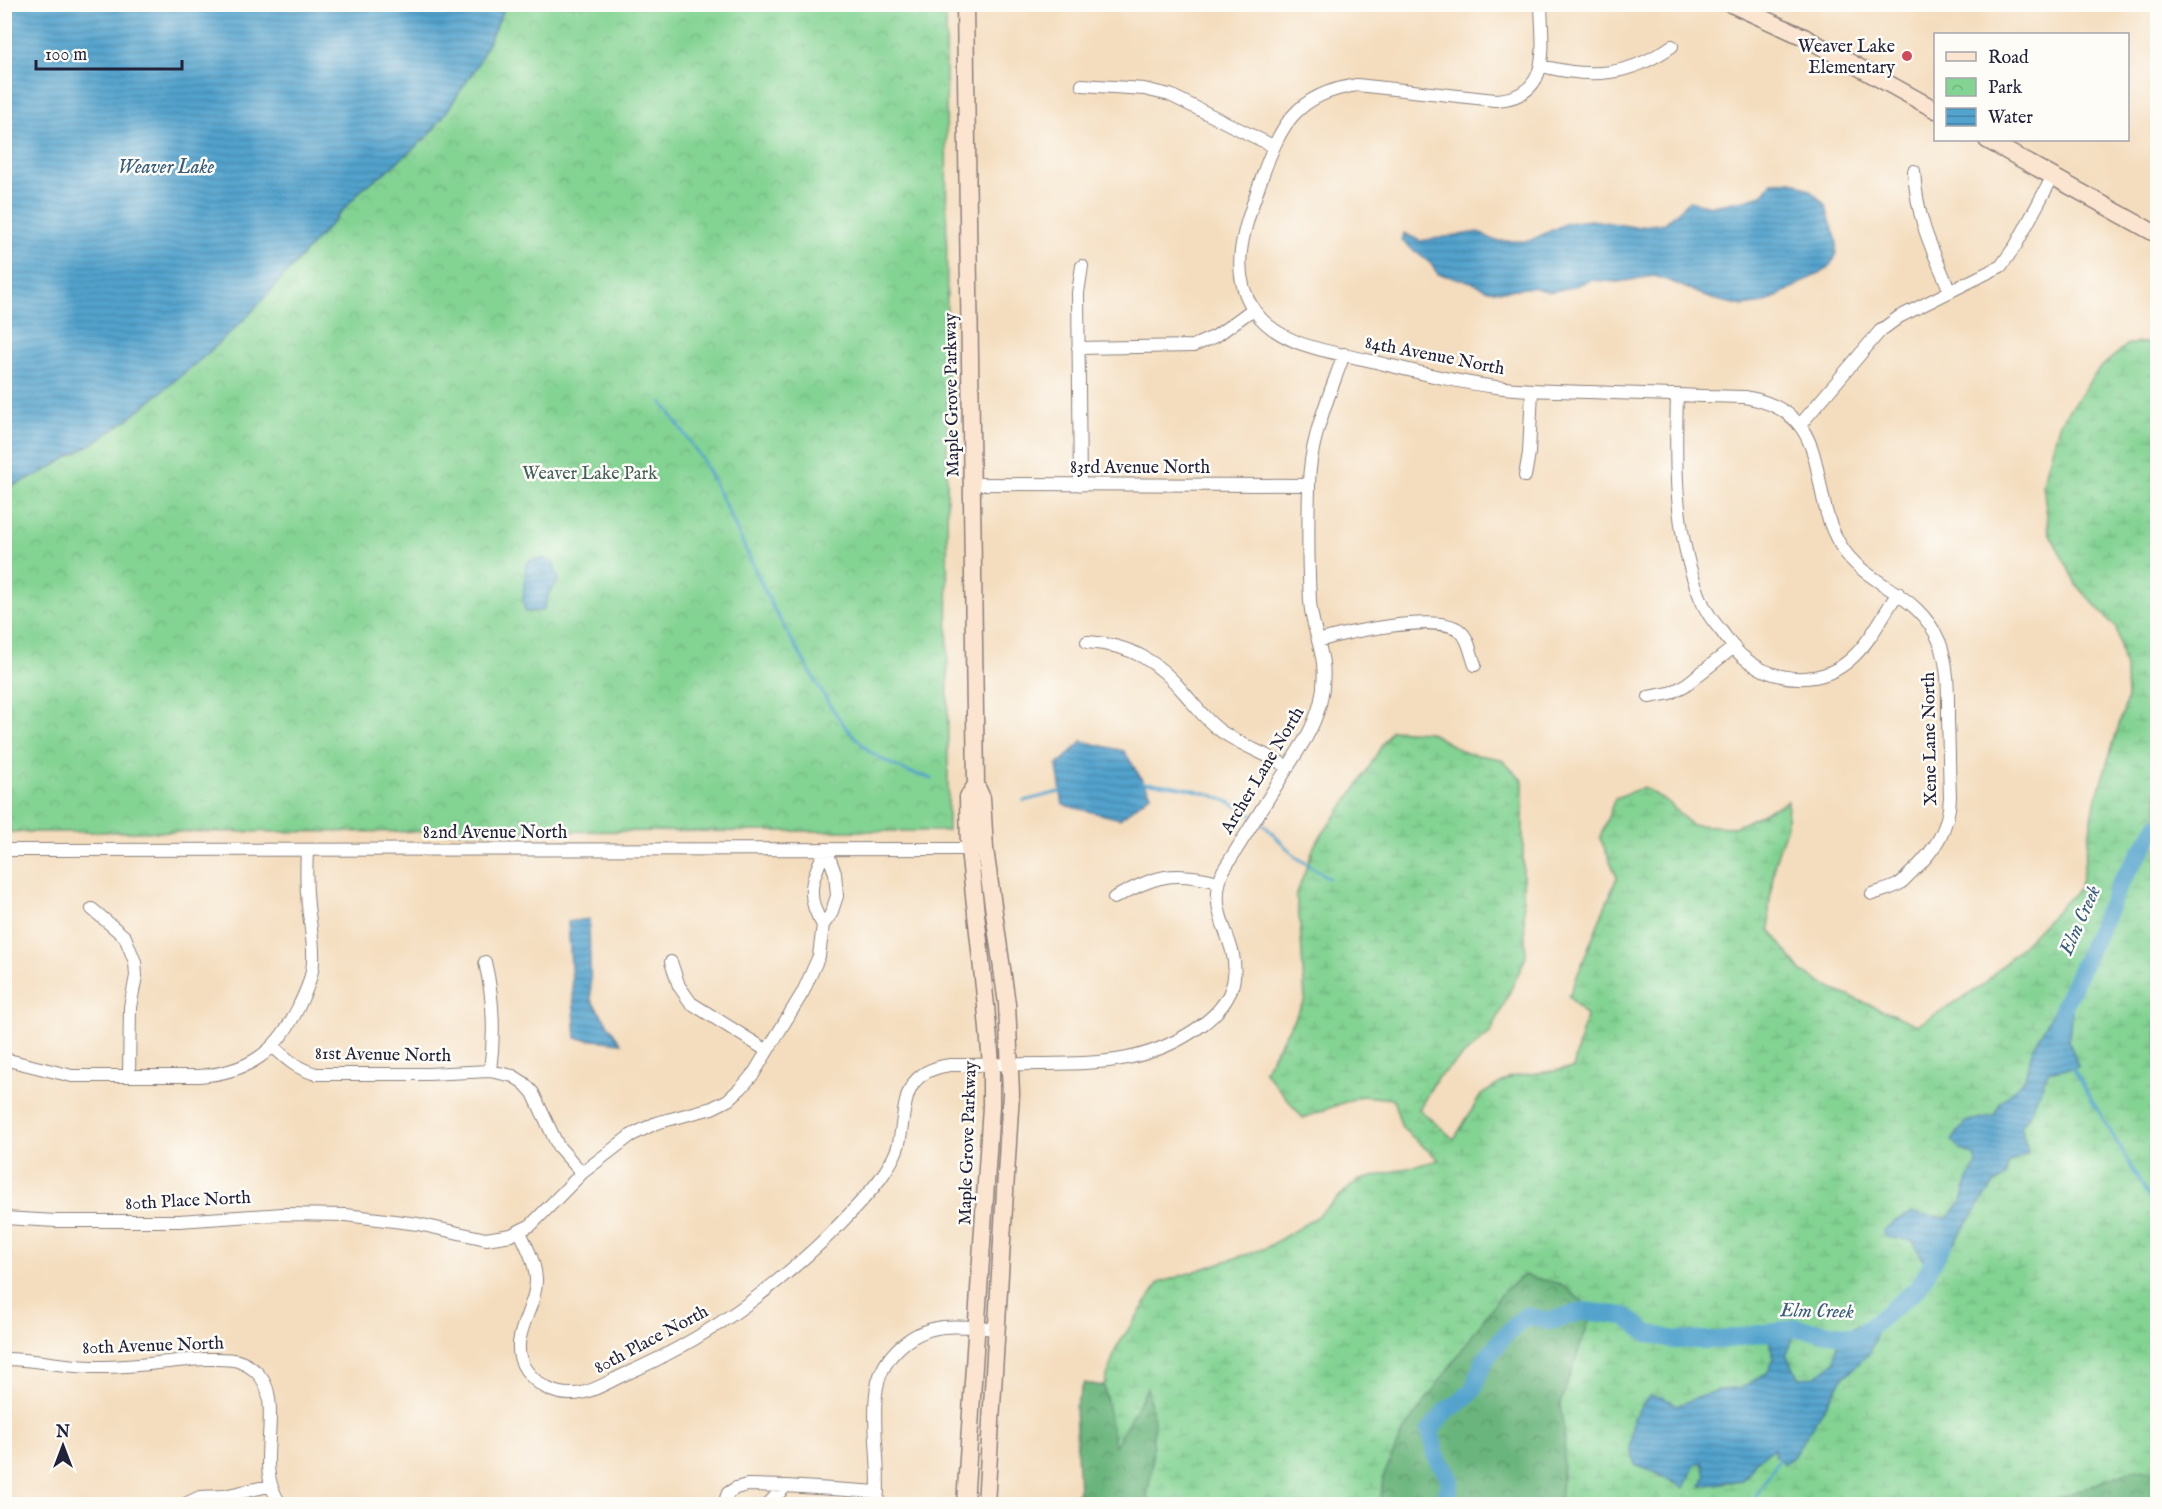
<svg xmlns="http://www.w3.org/2000/svg" width="2162" height="1509" font-family="'IM FELL English',serif">
<style>
.forest{fill:url(#forest-crowns);stroke:#466c5c;stroke-width:1.5}
.wetland{fill:url(#wetland-marsh);stroke:#527a67;stroke-width:1.5}
.park{fill:url(#park-crowns);stroke:#527a67;stroke-width:1.5}
.water{fill:url(#water-rules);stroke:#3a6284;stroke-width:1.5}
.lines{fill:none;stroke-linecap:round;stroke-linejoin:round}
.stream{stroke:#52a3cd;stroke-width:3}
.river{stroke:#52a3cd;stroke-width:18}
.minor-casing{stroke:#8b807c;stroke-width:14}
.secondary-casing{stroke:#8b807c;stroke-width:19}
.minor{stroke:#fff;stroke-width:12}
.secondary{stroke:#fce5d0;stroke-width:16}
.poi-dot{fill:#d1495b;stroke:#fdfcf7;stroke-width:2}
.labels{text-anchor:middle;stroke-width:5;stroke-linejoin:round;paint-order:stroke}
.poi-label{font-size:18px;fill:#22223b;stroke:#fdfcf7;text-anchor:end}
.street-label{font-size:18px;fill:#22223b;stroke:#fdfcf7}
.park-label{font-size:18px;fill:#44605a;stroke:#fdfcf7}
.water-label{font-size:20px;font-style:italic;fill:#385c7d;stroke:#fdfcf7}
</style>
<defs>
<pattern id="forest-crowns" width="20" height="18" patternUnits="userSpaceOnUse" patternTransform="scale(1.5)"><rect width="20" height="18" fill="#6ab57d"/><path d="M2 6a3 3 0 1 1 6 0M12 15a3 3 0 1 1 6 0" fill="none" stroke="#579368"/></pattern>
<pattern id="wetland-marsh" width="20" height="14" patternUnits="userSpaceOnUse" patternTransform="scale(1.5)"><rect width="20" height="14" fill="#83d393"/><path d="M1 5h8M5 5V1M11 12h8M15 12V8" fill="none" stroke="#71b580"/></pattern>
<pattern id="park-crowns" width="20" height="18" patternUnits="userSpaceOnUse" patternTransform="scale(1.5)"><rect width="20" height="18" fill="#83d393"/><path d="M2 6a3 3 0 1 1 6 0M12 15a3 3 0 1 1 6 0" fill="none" stroke="#71b580"/></pattern>
<pattern id="water-rules" width="6" height="5" patternUnits="userSpaceOnUse" patternTransform="scale(1.5)"><rect width="6" height="5" fill="#52a3cd"/><path d="M0 2.5h6" fill="none" stroke="#4484a8"/></pattern>
</defs>
<rect width="100%" height="100%" fill="#fdfcf7"/>
<filter id="ink" filterUnits="userSpaceOnUse"><feTurbulence type="fractalNoise" baseFrequency=".0167" numOctaves="2"/><feDisplacementMap in="SourceGraphic" scale="12" xChannelSelector="R" yChannelSelector="G"/><feConvolveMatrix kernelMatrix="1 2 1 2 8 2 1 2 1" color-interpolation-filters="sRGB"/></filter>
<filter id="wash" filterUnits="userSpaceOnUse"><feTurbulence type="fractalNoise" baseFrequency=".008" numOctaves="4" result="noise"/><feDisplacementMap in="SourceGraphic" scale="24" xChannelSelector="R" yChannelSelector="G"/><feGaussianBlur stdDeviation="1.35" result="paint"/><feColorMatrix in="noise" values="0 0 0 0 0 0 0 0 0 0 0 0 0 0 0 0 0 1.4 0 .05"/><feComposite in="paint" operator="in"/></filter>
<g filter="url(#wash)">
<rect width="100%" height="100%" fill="#f4ddbe"/>
<path class="forest" d="M 1524,1275 L 1561,1284 L 1593,1310 L 1560,1404 L 1565,1440 L 1560,1504 L 1380,1504 L 1383,1478 L 1401,1435 L 1503,1292 Z
M 1084,1383 L 1104,1386 L 1115,1445 L 1147,1387 L 1154,1420 L 1152,1466 L 1146,1504 L 1066,1504 L 1079,1492 L 1075,1407 Z
M 2132,1470 L 2157,1471 L 2157,1504 L 2043,1504 Z"/>
<path class="wetland" d="M 2157,342 L 2157,1471 L 2132,1470 L 2043,1504 L 1560,1504 L 1565,1440 L 1560,1404 L 1593,1310 L 1561,1284 L 1524,1275 L 1503,1292 L 1401,1435 L 1383,1478 L 1380,1504 L 1146,1504 L 1152,1466 L 1154,1420 L 1147,1388 L 1115,1446 L 1104,1386 L 1116,1348 L 1159,1283 L 1266,1248 L 1315,1218 L 1357,1181 L 1439,1160 L 1402,1128 L 1393,1099 L 1361,1096 L 1303,1118 L 1264,1071 L 1305,1000 L 1300,924 L 1296,896 L 1315,844 L 1359,784 L 1391,730 L 1429,732 L 1466,753 L 1501,759 L 1523,781 L 1523,891 L 1526,957 L 1491,1032 L 1437,1078 L 1419,1109 L 1454,1139 L 1481,1095 L 1510,1077 L 1573,1068 L 1586,1016 L 1569,996 L 1617,877 L 1600,838 L 1615,798 L 1644,787 L 1669,803 L 1691,825 L 1735,827 L 1788,801 L 1787,825 L 1775,862 L 1769,907 L 1770,930 L 1802,972 L 1834,990 L 1918,1025 L 1982,986 L 2080,887 L 2095,802 L 2127,699 L 2126,673 L 2116,628 L 2077,585 L 2049,532 L 2043,484 L 2060,422 L 2099,369 L 2128,344 Z"/>
<path class="park" d="M 506,5 L 946,5 L 948,831 L 5,832 L 4,489 L 41,473 L 95,442 L 131,417 L 207,354 L 247,317 L 363,188 L 388,170 L 429,135 L 447,111 L 477,66 Z"/>
<path class="water" d="M 5,4 L 506,4 L 506,5 L 477,66 L 447,111 L 429,135 L 388,170 L 363,188 L 247,317 L 207,354 L 131,417 L 95,442 L 41,473 L 5,489 Z
M 1793,181 L 1810,190 L 1825,205 L 1837,241 L 1835,258 L 1827,269 L 1765,303 L 1743,306 L 1712,299 L 1672,282 L 1654,276 L 1618,282 L 1592,280 L 1568,288 L 1549,292 L 1533,287 L 1502,291 L 1488,290 L 1472,282 L 1438,274 L 1430,263 L 1402,241 L 1404,233 L 1420,241 L 1478,232 L 1496,241 L 1529,241 L 1567,223 L 1591,220 L 1635,227 L 1665,223 L 1689,201 L 1712,206 L 1744,200 L 1762,195 L 1772,182 Z
M 545,559 L 553,562 L 559,581 L 550,591 L 543,611 L 525,612 L 523,600 L 526,563 L 533,560 Z
M 1082,741 L 1124,751 L 1151,794 L 1120,819 L 1063,805 L 1057,766 Z
M 589,919 L 591,1000 L 621,1043 L 576,1038 L 568,922 Z
M 2059,1000 L 2072,1006 L 2069,1040 L 2078,1066 L 2048,1072 L 2029,1116 L 2021,1125 L 2028,1153 L 2008,1163 L 2006,1177 L 1994,1184 L 1937,1267 L 1924,1262 L 1913,1241 L 1885,1237 L 1883,1231 L 1895,1221 L 1912,1213 L 1947,1218 L 1962,1202 L 1967,1182 L 1977,1164 L 1973,1155 L 1960,1149 L 1952,1141 L 1965,1122 L 1994,1115 L 2000,1103 L 2024,1080 L 2032,1051 Z
M 1859,1325 L 1876,1334 L 1870,1353 L 1843,1378 L 1793,1457 L 1784,1464 L 1774,1454 L 1774,1448 L 1755,1462 L 1749,1473 L 1742,1480 L 1701,1486 L 1706,1475 L 1702,1462 L 1695,1465 L 1684,1488 L 1654,1472 L 1635,1465 L 1630,1449 L 1633,1418 L 1649,1396 L 1662,1397 L 1678,1405 L 1719,1390 L 1741,1388 L 1768,1372 L 1774,1358 L 1767,1332 L 1796,1328 L 1786,1355 L 1800,1378 L 1814,1377 L 1835,1362 C 1837,1341 1836,1331 1859,1325 Z"/>
<g class="lines">
<path class="stream" d="M 662,402 L 702,459 L 728,511 L 772,606 L 829,704 L 846,728 L 870,752 L 889,763 L 909,772 L 932,779
M 1141,783 C 1181,784 1221,794 1254,816
M 1024,801 L 1063,791
M 1259,820 L 1296,857 L 1329,878
M 2071,1064 L 2158,1213
M 1751,1504 L 1780,1457"/>
<path class="river" d="M 2059,1025 L 2063,1008 L 2120,883 L 2158,826
M 1446,1504 L 1450,1479 L 1436,1456 L 1430,1430 L 1448,1409 L 1459,1403 L 1473,1390 L 1483,1362 L 1504,1336 L 1526,1316 L 1550,1321 L 1584,1311 L 1625,1316 L 1647,1333 L 1675,1340 L 1721,1340 L 1796,1328 L 1858,1337 L 1918,1288 L 1944,1243"/>
</g>
</g>
<g filter="url(#ink)">
<g class="lines">
<g class="minor-casing">
<path id="minor" d="M 1541,4 C 1542,47 1553,97 1495,100 L 1357,85 C 1295,94 1280,126 1261,180 C 1247,222 1226,269 1254,310 C 1279,346 1328,351 1367,360 C 1410,370 1453,382 1496,387 C 1527,391 1559,391 1591,392 C 1643,394 1694,396 1745,397 C 1838,414 1804,487 1841,546 C 1866,587 1918,590 1940,643 C 1949,668 1948,694 1948,720 C 1949,745 1949,771 1950,797 C 1949,829 1935,850 1913,871 C 1908,875 1904,881 1899,884 C 1891,889 1881,891 1872,894
M 1542,66 C 1592,79 1629,76 1672,46
M 1082,85 L 1144,89 L 1170,95 L 1273,146
M 1914,171 C 1917,220 1931,247 1950,291
M 1078,348 L 1193,346 L 1216,336 L 1253,309
M 1677,395 C 1675,463 1674,533 1700,597 C 1705,611 1713,621 1722,632 C 1728,640 1734,649 1742,656 C 1774,684 1823,687 1854,656 C 1872,639 1884,613 1898,593
M 1800,425 L 1880,331 L 1899,317 L 2001,266 L 2016,245 L 2053,176
M 1525,476 L 1529,453 L 1532,390
M 971,484 L 1309,485
M 1080,485 L 1078,293 L 1082,266
M 1318,641 C 1344,633 1439,612 1460,631 C 1469,638 1471,655 1475,665
M 1087,642 C 1132,645 1158,661 1186,695 C 1196,707 1206,720 1218,729 C 1239,745 1265,753 1288,767
M 1649,697 L 1670,693 L 1684,686 L 1734,647
M 4,850 L 977,849
M 1114,898 C 1156,876 1171,870 1219,882
M 92,909 L 125,937 L 135,962 L 136,976 L 130,1007 L 129,1076
M 823,925 C 804,896 812,878 826,849
M 485,962 C 494,999 495,1033 490,1071
M 671,962 L 679,986 L 691,1003 L 766,1050
M 274,1047 C 287,1060 298,1069 316,1074 L 428,1074 L 490,1071 L 513,1076 L 524,1083 L 533,1093 L 558,1146 L 582,1173
M 4,1059 L 72,1076 L 199,1076 C 249,1072 276,1053 298,1008 C 305,993 313,977 313,960 C 314,942 310,924 308,906 C 306,887 306,869 307,851
M 4,1218 L 56,1221 L 179,1221 L 283,1214 L 346,1215 L 418,1224 L 486,1239 L 511,1235 L 531,1225 L 582,1173 L 630,1136 L 656,1123 L 712,1108 L 728,1100 L 742,1087 L 754,1073 L 803,992 L 819,956 L 823,925 L 831,914 L 837,896 L 835,873 L 826,849
M 520,1232 C 527,1247 535,1262 536,1279 C 537,1310 505,1340 526,1370 C 537,1385 554,1395 572,1394 C 588,1394 605,1384 619,1377 C 697,1344 767,1295 828,1236 C 846,1218 865,1199 880,1179 C 888,1168 896,1156 899,1143 C 907,1105 900,1072 950,1065 C 980,1065 1011,1064 1041,1064 C 1103,1063 1150,1063 1202,1025 C 1218,1013 1232,998 1234,977 C 1239,938 1205,916 1223,871 L 1306,738 C 1319,714 1326,691 1323,663 C 1320,642 1311,622 1310,601 C 1308,563 1308,524 1309,486 C 1309,440 1329,397 1344,354
M 4,1359 C 35,1359 65,1367 96,1367 C 133,1368 169,1360 206,1359 C 216,1359 228,1358 238,1361 C 253,1366 265,1378 268,1393 C 276,1430 256,1473 281,1504
M 185,1504 L 200,1497 L 224,1496 L 269,1486
M 724,1504 L 728,1493 L 736,1488 L 747,1485 L 786,1486 L 878,1492
M 768,1504 L 786,1486
M 877,1504 C 881,1467 872,1431 876,1394 C 879,1359 909,1331 943,1327 C 960,1325 980,1328 998,1329"/>
</g>
<g class="secondary-casing">
<path id="secondary" d="M 965,4 L 976,785 L 982,798 L 985,849 L 1007,1004 L 1011,1093 L 986,1504
M 1731,4 L 1804,37 L 1936,110
M 1987,140 L 2158,235
M 965,1504 L 991,1106 L 991,1064 L 986,1006 L 969,849 L 968,797 L 976,785"/>
</g>
<use href="#minor" class="minor"/>
<use href="#secondary" class="secondary"/>
</g>
</g>
<circle class="poi-dot" cx="1907" cy="56" r="6"/>
<g class="labels">
<g class="poi-label">
<text x="1895" y="52">Weaver Lake<tspan x="1895" dy="21">Elementary</tspan></text>
</g>
<g class="street-label">
<text transform="translate(1435 355) rotate(11)" y="6">84th Avenue North</text>
<text transform="translate(951 395) rotate(-91)" y="6">Maple Grove Parkway</text>
<text x="1140" y="473">83rd Avenue North</text>
<text transform="translate(1929 739) rotate(-91)" y="6">Xene Lane North</text>
<text transform="translate(1262 770) rotate(-59)" y="6">Archer Lane North</text>
<text x="495" y="838">82nd Avenue North</text>
<text transform="translate(383 1054) rotate(1)" y="6">81st Avenue North</text>
<text transform="translate(967 1143) rotate(-88)" y="6">Maple Grove Parkway</text>
<text transform="translate(188 1200) rotate(-3)" y="6">80th Place North</text>
<text transform="translate(651 1339) rotate(-28)" y="6">80th Place North</text>
<text transform="translate(153 1345) rotate(-2)" y="6">80th Avenue North</text>
</g>
<g class="park-label">
<text x="590" y="479">Weaver Lake Park</text>
</g>
<g class="water-label">
<text x="166" y="173">Weaver Lake</text>
<text transform="translate(2079 920) rotate(-66)" y="7">Elm Creek</text>
<text transform="translate(1817 1310) rotate(1)" y="7">Elm Creek</text>
</g>
</g>
<rect width="2162" height="1509" fill="none" stroke="#fdfcf7" stroke-width="24"/>
<rect x="1934" y="33" width="195" height="108" fill="#fdfcf7" stroke="#a5a5ac" stroke-width="1.5"/>
<rect x="1946" y="52" width="30" height="9" fill="#fce5d0" stroke="#a5a5ac" stroke-width="1.5"/>
<text x="1988" y="63" font-size="18" fill="#22223b">Road</text>
<rect x="1946" y="78" width="30" height="18" fill="url(#park-crowns)" stroke="#a5a5ac" stroke-width="1.5"/>
<text x="1988" y="93" font-size="18" fill="#22223b">Park</text>
<rect x="1946" y="108" width="30" height="18" fill="url(#water-rules)" stroke="#a5a5ac" stroke-width="1.5"/>
<text x="1988" y="123" font-size="18" fill="#22223b">Water</text>
<g transform="translate(63 1446)" stroke="#fdfcf7" stroke-width="4.5" paint-order="stroke">
<path d="M0-4.5L10 22L0 15L-10 22Z" fill="#22223b"/>
<text y="-9" font-size="16" font-weight="bold" text-anchor="middle" fill="#22223b">N</text>
</g>
<path d="M36 60v9h146v-9" fill="none" stroke="#22223b" stroke-width="3"/>
<text x="45" y="60" font-size="18" fill="#22223b" stroke="#fdfcf7" stroke-width="4.5" paint-order="stroke">100 m</text>
</svg>
